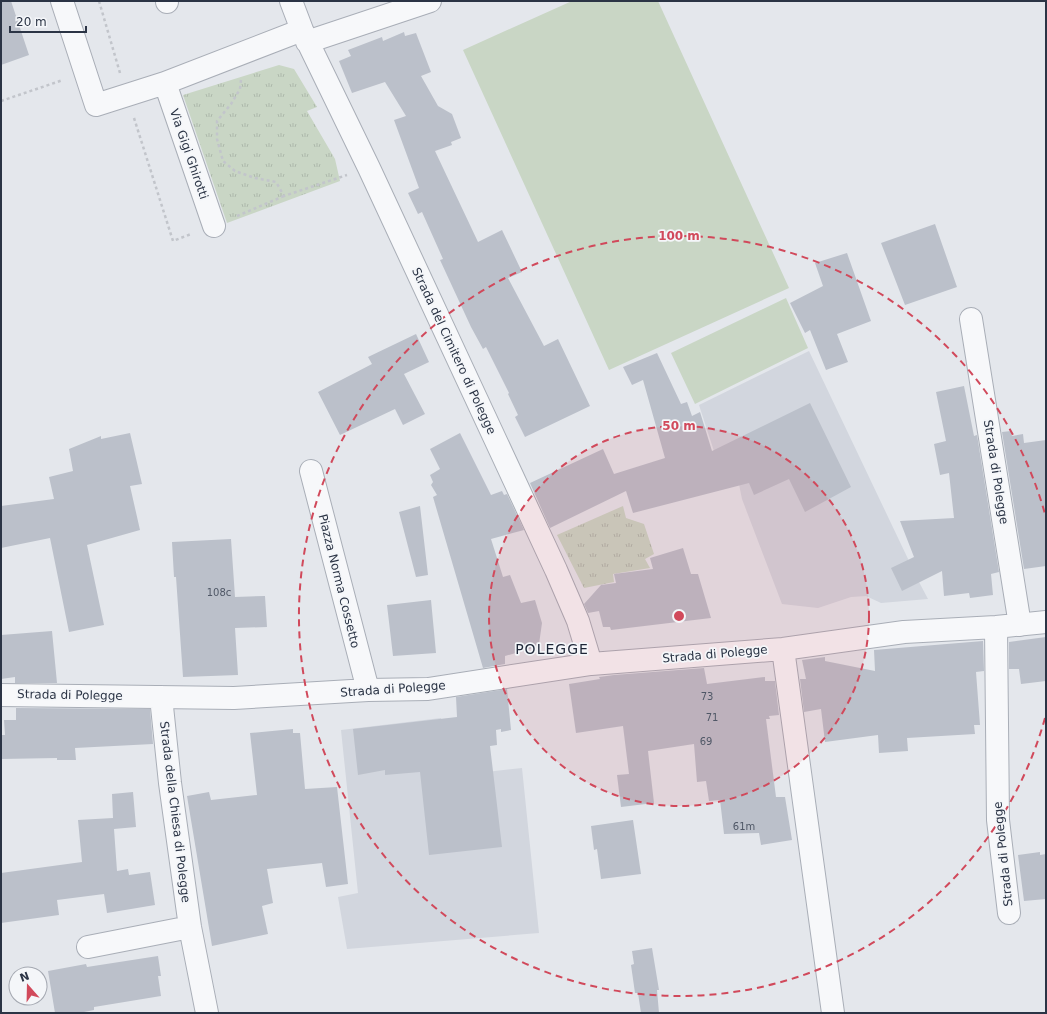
<svg xmlns="http://www.w3.org/2000/svg" width="1047" height="1014" font-family="'DejaVu Sans',sans-serif">
<style>
.built{fill:#d2d6de}
.park{fill:url(#park-tufts)}
.pitch{fill:#c9d6c5}
.building{fill:#bbc0ca}
.lines{fill:none;stroke-linecap:round;stroke-linejoin:round}
.minor-casing{stroke:#a9aeb7;stroke-width:24}
.path{stroke:#c2c5cb;stroke-width:2.5;stroke-dasharray:3 3;stroke-linecap:butt}
.minor{stroke:#f7f8fa;stroke-width:22}
.ring{fill:none;stroke:#d1495b;stroke-width:2;stroke-dasharray:7 5}
.labels{text-anchor:middle;stroke-width:3.5;stroke-linejoin:round;paint-order:stroke}
.number-label{font-size:10px;fill:#4f5766}
.street-label{font-size:12px;fill:#2b3445;stroke:#f4f6f9}
.quarter-label{font-size:14px;letter-spacing:1px;fill:#1d2536;stroke:#f4f6f9}
.centre{fill:#d1495b;stroke:#f4f6f9;stroke-width:2}
.ring-label{font-size:12px;text-anchor:middle;font-weight:bold;fill:#d1495b;stroke:#f4f6f9;stroke-width:3.5;stroke-linejoin:round;paint-order:stroke}
</style>
<defs>
<pattern id="park-tufts" width="24" height="20" patternUnits="userSpaceOnUse"><rect width="24" height="20" fill="#c9d6c5"/><path d="M3 7l-1-3M5 7V3M7 7l1-3M15 17l-1-3M17 17v-4M19 17l1-3" fill="none" stroke="#adb8ab"/></pattern>
</defs>
<rect width="100%" height="100%" fill="#e4e7ec"/>
<path class="built" d="M 809,351 L 919,582 L 928,599 L 881,603 L 866,596 L 851,597 L 818,608 L 782,604 L 742,499 L 739,484 L 725,485 L 699,405 Z
M 441,718 L 443,744 L 452,776 L 522,768 L 539,933 L 347,949 L 338,897 L 358,893 L 341,730 Z"/>
<path class="park" d="M 279,65 L 294,69 L 317,107 L 307,111 L 335,159 L 340,181 L 227,223 L 183,95 Z
M 623,506 L 626,518 L 644,524 L 654,554 L 645,559 L 650,568 L 613,574 L 614,582 L 584,588 L 557,535 Z"/>
<path class="pitch" d="M 572,1 L 658,1 L 789,288 L 609,370 L 463,50 Z
M 786,298 L 808,348 L 695,404 L 671,353 Z"/>
<path class="building" d="M 1,1 L 11,1 L 29,55 L 1,65 Z
M 404,32 L 405,36 L 416,33 L 431,72 L 421,76 L 438,106 L 452,114 L 461,138 L 451,142 L 452,145 L 435,151 L 478,242 L 502,230 L 522,272 L 508,278 L 544,346 L 558,339 L 590,406 L 525,437 L 515,417 L 518,415 L 508,394 L 509,393 L 486,347 L 483,349 L 471,327 L 440,260 L 443,259 L 422,212 L 418,214 L 408,193 L 419,188 L 394,120 L 406,116 L 385,82 L 352,93 L 339,61 L 351,56 L 348,50 L 382,37 L 383,41 Z
M 935,224 L 957,287 L 905,305 L 881,243 Z
M 847,253 L 871,321 L 837,334 L 848,362 L 826,370 L 810,330 L 805,333 L 790,303 L 823,286 L 815,263 Z
M 416,334 L 429,362 L 404,374 L 425,414 L 403,425 L 395,409 L 340,435 L 318,392 L 372,364 L 368,357 Z
M 657,353 L 681,404 L 687,402 L 692,416 L 700,412 L 712,451 L 810,403 L 851,487 L 805,512 L 789,479 L 754,495 L 749,483 L 633,513 L 626,491 L 550,528 L 530,483 L 603,449 L 614,474 L 665,458 L 643,380 L 632,385 L 623,367 Z
M 964,386 L 974,436 L 977,435 L 999,572 L 991,574 L 993,595 L 970,598 L 969,593 L 944,596 L 942,571 L 902,591 L 891,568 L 914,557 L 900,521 L 954,518 L 949,473 L 940,475 L 934,444 L 946,441 L 936,392 Z
M 1011,431 L 1012,436 L 1023,434 L 1024,443 L 1046,440 L 1046,566 L 1024,569 L 1002,432 Z
M 130,433 L 142,484 L 130,486 L 140,530 L 87,545 L 104,625 L 69,632 L 50,538 L 1,548 L 1,506 L 54,499 L 49,477 L 73,471 L 69,449 L 101,436 L 101,439 Z
M 460,433 L 491,495 L 502,491 L 504,495 L 507,494 L 524,530 L 491,539 L 503,577 L 510,575 L 521,603 L 535,600 L 542,623 L 539,644 L 530,649 L 505,656 L 505,664 L 483,668 L 433,497 L 437,495 L 431,485 L 433,482 L 430,475 L 440,469 L 430,449 Z
M 420,506 L 428,575 L 416,577 L 399,512 Z
M 231,539 L 235,597 L 265,596 L 267,627 L 235,628 L 238,675 L 183,677 L 176,577 L 174,577 L 172,542 Z
M 683,548 L 691,574 L 698,574 L 711,618 L 611,630 L 610,627 L 603,627 L 599,611 L 588,613 L 584,604 L 601,585 L 616,583 L 614,574 L 653,569 L 650,558 Z
M 431,600 L 436,653 L 393,656 L 387,605 Z
M 52,631 L 57,683 L 15,683 L 15,677 L 1,679 L 1,635 Z
M 1046,637 L 1046,681 L 1021,684 L 1019,669 L 1009,669 L 1009,642 Z
M 983,641 L 984,671 L 976,672 L 980,725 L 974,725 L 975,734 L 907,738 L 908,751 L 879,753 L 878,735 L 825,742 L 821,709 L 804,712 L 800,679 L 806,679 L 802,660 L 825,657 L 825,661 L 875,671 L 874,650 Z
M 704,668 L 707,684 L 765,677 L 765,681 L 775,681 L 779,715 L 769,716 L 770,719 L 766,719 L 776,797 L 785,797 L 792,840 L 761,845 L 759,833 L 724,834 L 720,800 L 709,801 L 706,781 L 697,782 L 694,744 L 648,751 L 654,803 L 621,807 L 617,775 L 629,774 L 623,726 L 576,733 L 569,684 L 600,679 L 599,677 L 614,675 Z
M 507,689 L 511,730 L 501,732 L 501,729 L 496,730 L 497,745 L 490,746 L 502,847 L 429,855 L 420,772 L 385,775 L 385,770 L 358,775 L 353,729 L 457,717 L 456,697 Z
M 16,708 L 150,709 L 153,744 L 75,748 L 76,760 L 57,760 L 57,758 L 1,759 L 1,735 L 5,735 L 4,720 L 16,720 Z
M 293,729 L 293,733 L 300,733 L 305,789 L 337,787 L 348,884 L 326,887 L 322,863 L 267,869 L 273,903 L 262,906 L 268,934 L 212,946 L 187,796 L 209,792 L 211,800 L 257,795 L 250,733 Z
M 133,792 L 136,827 L 114,829 L 117,871 L 128,869 L 129,875 L 150,872 L 155,905 L 107,913 L 104,894 L 57,900 L 59,915 L 1,923 L 1,873 L 82,862 L 78,820 L 113,818 L 112,794 Z
M 633,820 L 641,874 L 601,879 L 597,849 L 594,850 L 591,826 Z
M 1040,852 L 1040,855 L 1046,854 L 1046,899 L 1024,901 L 1018,855 Z
M 652,948 L 659,990 L 657,990 L 659,1013 L 641,1013 L 638,993 L 635,993 L 631,965 L 634,964 L 632,951 Z
M 158,956 L 161,976 L 158,976 L 161,996 L 94,1007 L 94,1010 L 79,1013 L 55,1013 L 48,971 L 86,964 L 87,967 Z"/>
<g class="lines">
<g class="minor-casing">
<path id="minor" d="M 62,1 L 96,105 L 165,83
M 167,1 L 167,2
M 291,1 L 302,30 L 369,168 L 556,570 L 578,621 L 591,664
M 307,42 L 430,1
M 214,226 L 165,83 L 302,30
M 971,319 L 1020,625
M 311,471 L 368,690
M 996,627 L 998,820 L 1009,913
M 783,649 L 833,1013
M 1,695 L 234,698 L 368,690 L 428,689 L 591,664 L 783,649 L 904,632 L 996,627 L 1046,622
M 161,697 L 170,783 L 190,927 L 207,1013
M 88,947 L 190,927"/>
</g>
<path class="path" d="M 99,1 L 120,73
M 241,80 L 240,89 L 231,104 L 217,121 L 217,139 L 223,161 L 235,171 L 255,178 L 276,182 L 284,196 L 347,175
M 1,101 L 63,80
M 134,118 L 173,241 L 191,234
M 237,216 L 284,196"/>
<use href="#minor" class="minor"/>
</g>
<circle cx="679" cy="616" r="190" fill="#d1495b" fill-opacity=".12"/>
<g class="ring">
<circle cx="679" cy="616" r="190"/>
<path d="M1045 718A380 380 0 1 1 1045 514"/>
</g>
<g class="labels">
<g class="number-label">
<text x="219" y="596">108c</text>
<text x="707" y="700">73</text>
<text x="712" y="721">71</text>
<text x="706" y="745">69</text>
<text x="744" y="830">61m</text>
</g>
<g class="street-label">
<text transform="translate(189 154) rotate(71)" y="4">Via Gigi Ghirotti</text>
<text transform="translate(454 351) rotate(65)" y="4">Strada del Cimitero di Polegge</text>
<text transform="translate(996 472) rotate(81)" y="4">Strada di Polegge</text>
<text transform="translate(339 581) rotate(76)" y="4">Piazza Norma Cossetto</text>
<text transform="translate(715 654) rotate(-5)" y="4">Strada di Polegge</text>
<text transform="translate(393 689) rotate(-4)" y="4">Strada di Polegge</text>
<text transform="translate(70 695) rotate(1)" y="4">Strada di Polegge</text>
<text transform="translate(175 812) rotate(83)" y="4">Strada della Chiesa di Polegge</text>
<text transform="translate(1003 854) rotate(-96)" y="4">Strada di Polegge</text>
</g>
<g class="quarter-label">
<text x="552" y="654">POLEGGE</text>
</g>
</g>
<circle cx="679" cy="616" r="6" class="centre"/>
<g class="ring-label">
<text x="679" y="240">100 m</text>
<text x="679" y="430">50 m</text>
</g>
<rect width="1047" height="1014" fill="none" stroke="#2b3445" stroke-width="4"/>
<g transform="translate(28 986) rotate(340)"><circle r="19" fill="#f4f6f9" stroke="#a4a8b1"/>
<path d="M0-3L7 15L0 10L-7 15Z" fill="#d1495b"/>
<text y="-6" font-size="11" font-weight="bold" text-anchor="middle" fill="#2b3445">N</text>
</g>
<path d="M10 26v6h76v-6" fill="none" stroke="#2b3445" stroke-width="2"/>
<text x="16" y="26" font-size="12" fill="#2b3445" stroke="#f4f6f9" stroke-width="3" paint-order="stroke">20 m</text>
</svg>
